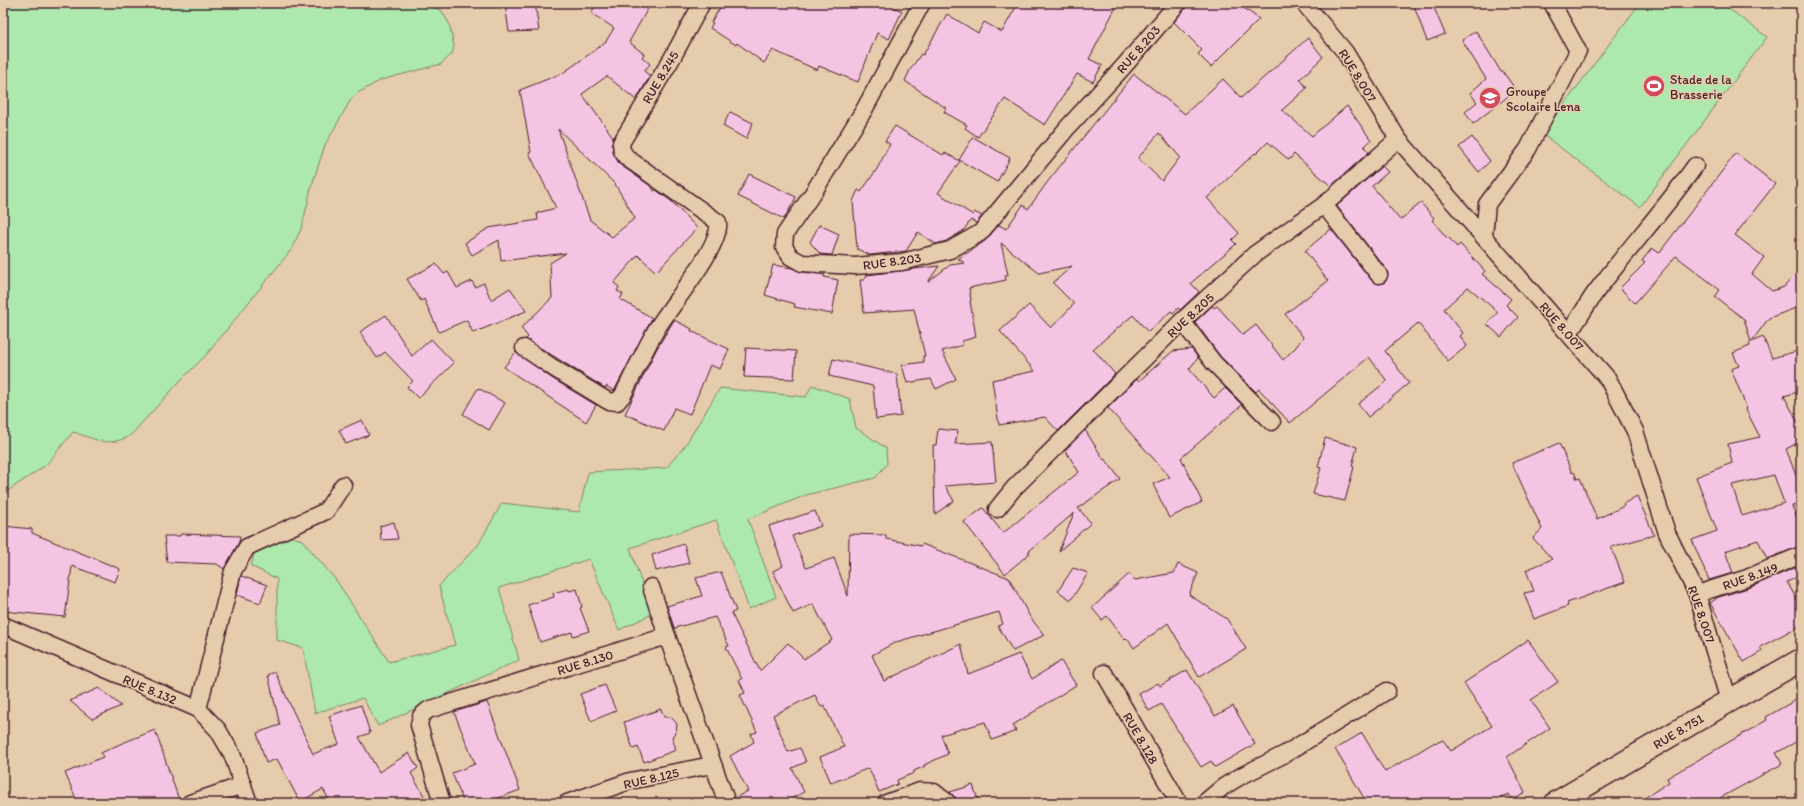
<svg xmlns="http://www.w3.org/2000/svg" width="1804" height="806" font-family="Itim,sans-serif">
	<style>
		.green { fill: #ade8ae; stroke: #7c846c }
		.building { fill: #f6c4e3; stroke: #4a1f2b; fill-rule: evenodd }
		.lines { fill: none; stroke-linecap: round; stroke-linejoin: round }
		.minor-casing { stroke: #4a1f2b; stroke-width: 19 }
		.secondary-casing { stroke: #4a1f2b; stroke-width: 25 }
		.minor { stroke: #e5ccad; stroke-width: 16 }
		.secondary { stroke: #e5ccad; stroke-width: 22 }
		.labels { text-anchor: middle; stroke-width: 3; stroke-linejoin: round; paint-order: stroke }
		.street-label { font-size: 13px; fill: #4a1f2b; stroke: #e5ccad }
		.poi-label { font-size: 13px; fill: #4a1f2b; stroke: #e5ccad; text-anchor: start }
	</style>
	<rect width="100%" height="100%" fill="#e5ccad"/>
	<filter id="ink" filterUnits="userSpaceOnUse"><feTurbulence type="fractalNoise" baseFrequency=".025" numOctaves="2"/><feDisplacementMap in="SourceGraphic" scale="8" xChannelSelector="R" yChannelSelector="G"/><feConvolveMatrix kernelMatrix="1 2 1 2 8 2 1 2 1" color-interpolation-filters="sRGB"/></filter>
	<g filter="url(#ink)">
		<g class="green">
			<path d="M 3,3 L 412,3 L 429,6 L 441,10 L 449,23 L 454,46 L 452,54 L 441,64 L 381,80 L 356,94 L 350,101 L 325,145 L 311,188 L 302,227 L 291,250 L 207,354 L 180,381 L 130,436 C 105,448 97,439 73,432 L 46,465 L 3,494 Z"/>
			<path d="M 1640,3 L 1721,3 L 1767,37 L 1640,207 L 1542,134 Z"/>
			<path d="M 812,385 L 850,399 L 856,428 L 886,448 L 887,464 L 875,478 L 806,495 L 748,519 L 776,597 L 749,609 L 716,520 L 630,548 L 652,614 L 619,630 L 589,559 L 499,588 L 519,660 L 378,726 L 363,698 L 315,713 L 303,648 L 277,640 L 277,579 L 251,566 L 256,547 L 284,534 L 302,540 L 336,580 L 389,662 L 455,645 L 439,586 L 478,545 L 502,503 L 579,512 L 588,472 L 666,468 L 684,447 L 720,388 L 806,397 Z"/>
		</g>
		<g class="building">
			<path d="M 505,3 L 535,3 L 539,31 L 509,32 Z"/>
			<path d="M 597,3 L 651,3 L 629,42 L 644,54 L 642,57 L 650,64 L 644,71 L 650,76 L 636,100 L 607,76 L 582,94 L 613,137 L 612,144 L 613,152 L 619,164 L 652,187 L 654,191 L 656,190 L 671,201 L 697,228 L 656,272 L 638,255 L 614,283 L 619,287 L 617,291 L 623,294 L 620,299 L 652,318 L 614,391 L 606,386 L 605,388 L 526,339 L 528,337 L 521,328 L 552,298 L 550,263 L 566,253 L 501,261 L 499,240 L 472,255 L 465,243 L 489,228 L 538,220 L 537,213 L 556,208 L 529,153 L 531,152 L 520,90 L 563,73 L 605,43 L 614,28 L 591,13 ZM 558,129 L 615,184 L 635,218 L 612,237 L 590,220 Z"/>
			<path d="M 723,3 L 884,3 L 902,11 L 889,39 L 877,33 L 858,82 L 819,66 L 817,70 L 773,50 L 764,63 L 737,43 L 736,45 L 710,28 L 713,23 L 711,22 Z"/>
			<path d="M 1018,3 L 1118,3 L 1089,59 L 1102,65 L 1093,82 L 1077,74 L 1045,125 L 1005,99 L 978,137 L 965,128 L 967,125 L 944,112 L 946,108 L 905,81 L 910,70 L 921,54 L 923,55 L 947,14 L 978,33 L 984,22 L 1002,32 Z"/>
			<path d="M 1187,3 L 1237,3 L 1259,19 L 1211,67 L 1198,54 L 1202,50 L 1174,22 L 1185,9 Z"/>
			<path d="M 1413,3 L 1432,3 L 1445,34 L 1427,41 Z"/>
			<path d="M 1476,31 L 1501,72 L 1503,72 L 1516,90 L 1473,124 L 1465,112 L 1477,102 L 1470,93 L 1486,79 L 1462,40 Z"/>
			<path d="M 1308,38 L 1323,57 L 1300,79 L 1307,88 L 1282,110 L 1312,136 L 1347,106 L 1371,140 L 1364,147 L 1369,152 L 1331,186 L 1294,154 L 1289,160 L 1268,142 L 1256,154 L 1255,153 L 1207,198 L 1239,233 L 1232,240 L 1236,244 L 1191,283 L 1199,292 L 1180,310 L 1178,308 L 1173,313 L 1171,311 L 1148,332 L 1133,315 L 1093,349 L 1115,374 L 1058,431 L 1045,417 L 999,425 L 992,380 L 1035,371 L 1000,331 L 1029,305 L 1051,328 L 1074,304 L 1053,283 L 1072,266 L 1039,273 L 1001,243 L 1008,275 L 1005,275 L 1006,280 L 969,288 L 971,300 L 970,301 L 976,337 L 962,341 L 963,345 L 942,351 L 956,379 L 936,389 L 931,379 L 907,383 L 902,365 L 924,362 L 923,356 L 925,356 L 914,309 L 864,313 L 860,280 L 864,280 L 867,275 L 939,266 L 928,282 L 950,265 L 965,263 L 958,259 L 985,241 L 999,225 L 1006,229 L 1023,205 L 1028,209 L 1049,180 L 1134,74 L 1185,114 L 1223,79 L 1241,98 ZM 1159,133 L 1180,157 L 1162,181 L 1138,158 Z"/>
			<path d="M 730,112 L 753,123 L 746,139 L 723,126 Z"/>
			<path d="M 895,126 L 943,155 L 945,153 L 960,161 L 938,193 L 973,215 L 974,212 L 982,216 L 976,223 L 971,220 L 963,231 L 946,241 L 936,244 L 918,232 L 906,251 L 870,255 L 857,249 L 853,201 L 858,190 L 861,192 L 877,169 L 890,144 L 885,141 Z"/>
			<path d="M 973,137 L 1010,158 L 997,182 L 959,160 Z"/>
			<path d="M 1472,137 L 1490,161 L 1479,172 L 1459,147 Z"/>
			<path d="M 1736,153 L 1775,184 L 1735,235 L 1764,257 L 1752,274 L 1772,291 L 1784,287 L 1801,268 L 1801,306 L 1769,318 L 1751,342 L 1744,319 L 1715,297 L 1720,290 L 1676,256 L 1635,303 L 1620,288 L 1645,263 L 1642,261 L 1652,248 L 1659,253 Z"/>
			<path d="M 1382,166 L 1388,172 L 1372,186 L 1400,220 L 1421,203 L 1434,218 L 1432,220 L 1446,237 L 1449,238 L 1457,247 L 1460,244 L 1485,271 L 1482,274 L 1511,299 L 1506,305 L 1518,317 L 1501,337 L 1487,324 L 1498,312 L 1468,287 L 1444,309 L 1463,333 L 1460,336 L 1467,346 L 1448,361 L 1418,323 L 1385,351 L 1409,383 L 1368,417 L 1358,404 L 1387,381 L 1369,357 L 1290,423 L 1259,389 L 1256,392 L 1220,356 L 1195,322 L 1212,306 L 1214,308 L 1217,306 L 1243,335 L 1256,325 L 1283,360 L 1296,347 L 1303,337 L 1285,314 L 1328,281 L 1305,251 L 1331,229 L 1372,281 L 1380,284 L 1385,282 L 1388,274 L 1386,269 L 1337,206 Z"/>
			<path d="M 749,174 L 796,197 L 784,219 L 738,196 Z"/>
			<path d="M 819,225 L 839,234 L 832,255 L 820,254 L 810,242 Z"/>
			<path d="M 436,264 L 444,274 L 448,272 L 457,288 L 472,281 L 475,287 L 484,283 L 491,300 L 510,288 L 526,311 L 473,333 L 467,320 L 439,332 L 424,299 L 421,301 L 407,279 Z"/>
			<path d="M 773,265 L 792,268 L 801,272 L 825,275 L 824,277 L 838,280 L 832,314 L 794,307 L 795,304 L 765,295 Z"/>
			<path d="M 386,315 L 412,356 L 431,339 L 454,363 L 418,398 L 407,387 L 413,381 L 385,352 L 377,358 L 360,332 Z"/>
			<path d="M 674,320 L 692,329 L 691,331 L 729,349 L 720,369 L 710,365 L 690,414 L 674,408 L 664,431 L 625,414 L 656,350 Z"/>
			<path d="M 1763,337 L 1772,358 L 1801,350 L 1801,391 L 1784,396 L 1801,428 L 1801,441 L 1786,449 L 1801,489 L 1801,503 L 1792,506 L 1801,528 L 1801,546 L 1767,559 L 1758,540 L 1725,551 L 1733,573 L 1709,580 L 1692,540 L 1717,531 L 1696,477 L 1732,463 L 1728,444 L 1760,437 L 1746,410 L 1747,409 L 1731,369 L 1739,366 L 1733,353 L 1750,346 L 1749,343 ZM 1774,475 L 1784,503 L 1742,516 L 1732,485 Z"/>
			<path d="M 746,348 L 796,351 L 794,379 L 744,377 Z"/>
			<path d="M 1192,349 L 1198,358 L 1189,369 L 1214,398 L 1225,388 L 1242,405 L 1181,458 L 1202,502 L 1169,518 L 1153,484 L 1170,477 L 1108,408 L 1137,379 L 1139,381 L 1173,351 Z"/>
			<path d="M 516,352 L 550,377 L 596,405 L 586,422 L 504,367 Z"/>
			<path d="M 833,359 L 897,374 L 901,416 L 876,419 L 873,386 L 829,376 Z"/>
			<path d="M 478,388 L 505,403 L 489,430 L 463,414 Z"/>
			<path d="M 362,420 L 369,435 L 346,444 L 339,430 Z"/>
			<path d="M 938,429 L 958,431 L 955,444 L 992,442 L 996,482 L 945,486 L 954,501 L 935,514 L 933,445 L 936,445 Z"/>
			<path d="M 1085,430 L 1104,460 L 1106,460 L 1120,479 L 1078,508 L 1091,523 L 1059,551 L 1074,513 L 1028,552 L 1030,553 L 1005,574 L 964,522 L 983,508 L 1003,533 L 1079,472 L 1065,450 Z"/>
			<path d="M 1325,438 L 1357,447 L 1352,466 L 1354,467 L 1345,501 L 1313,494 L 1321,468 L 1318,467 Z"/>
			<path d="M 1559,443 L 1572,473 L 1574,472 L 1577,479 L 1580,478 L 1597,519 L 1624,506 L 1623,504 L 1637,496 L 1654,535 L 1611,547 L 1625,582 L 1567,603 L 1568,606 L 1534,619 L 1524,593 L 1534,591 L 1526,570 L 1552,559 L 1533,538 L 1542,529 L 1512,463 Z"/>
			<path d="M 815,511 L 821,526 L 792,536 L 806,568 L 834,558 L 848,596 L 849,534 L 886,535 L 886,539 L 921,546 L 922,544 L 1009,578 L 1030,617 L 1044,635 L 1013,651 L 998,626 L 1003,624 L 999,612 L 896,642 L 872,655 L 884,681 L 961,644 L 968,674 L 1019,654 L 1032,679 L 1061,661 L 1076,685 L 1013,725 L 1016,731 L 992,740 L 985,722 L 941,735 L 948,754 L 924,765 L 925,766 L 914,771 L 914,773 L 897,780 L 898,784 L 879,792 L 869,768 L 831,783 L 820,757 L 844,747 L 824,705 L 821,707 L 815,695 L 773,715 L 788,752 L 800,748 L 806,762 L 792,768 L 804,792 L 783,803 L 736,803 L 735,798 L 748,791 L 730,756 L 754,742 L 751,734 L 757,732 L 740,695 L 745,693 L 739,680 L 742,679 L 726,647 L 729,646 L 715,617 L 674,628 L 667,606 L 702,596 L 696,578 L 721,572 L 736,611 L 731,613 L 760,671 L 788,643 L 804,659 L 832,640 L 813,604 L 793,613 L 773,571 L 783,566 L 769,526 Z"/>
			<path d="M 394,522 L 398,539 L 381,540 L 380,526 Z"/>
			<path d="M 3,526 L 32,529 L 32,533 L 120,569 L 115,582 L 72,566 L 65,617 L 3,611 Z"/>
			<path d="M 181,534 L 240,536 L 239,542 L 224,569 L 217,564 L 167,562 L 164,536 L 180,536 Z"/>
			<path d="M 684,544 L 689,563 L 656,571 L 652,555 Z"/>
			<path d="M 1178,564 L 1198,573 L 1189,595 L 1227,619 L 1246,649 L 1199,677 L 1168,623 L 1134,648 L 1127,638 L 1125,640 L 1107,616 L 1102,620 L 1092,608 L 1129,574 L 1135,580 L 1174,573 Z"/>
			<path d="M 1801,565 L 1801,575 L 1787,582 L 1801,607 L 1801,625 L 1760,647 L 1762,651 L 1744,662 L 1710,603 L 1716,599 L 1716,598 L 1751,587 Z"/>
			<path d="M 1073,568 L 1088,573 L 1071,600 L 1058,591 Z"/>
			<path d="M 241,576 L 267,585 L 260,603 L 237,595 Z"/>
			<path d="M 568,589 L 569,591 L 577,589 L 582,607 L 580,608 L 589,631 L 573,636 L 572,632 L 540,642 L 528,605 L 554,597 L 553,593 Z"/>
			<path d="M 1528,640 L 1558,682 L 1531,700 L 1550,728 L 1507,757 L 1525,792 L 1512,800 L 1509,794 L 1493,803 L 1367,803 L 1335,749 L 1362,733 L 1385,772 L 1435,742 L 1436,743 L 1443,740 L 1451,751 L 1492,726 L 1464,683 Z"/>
			<path d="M 1187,670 L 1215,716 L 1233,706 L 1255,744 L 1215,767 L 1211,761 L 1201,767 L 1161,704 L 1149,711 L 1139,694 L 1158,683 L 1160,686 Z"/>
			<path d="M 275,672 L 313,754 L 339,744 L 329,716 L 361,705 L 370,733 L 359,737 L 379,772 L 409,753 L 418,768 L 411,773 L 428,803 L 331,803 L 323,789 L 300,802 L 277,759 L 266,763 L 257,733 L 280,725 L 268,675 Z"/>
			<path d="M 605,685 L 616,711 L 591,721 L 580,694 Z"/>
			<path d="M 99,688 L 121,706 L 92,719 L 70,701 Z"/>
			<path d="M 1801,697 L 1801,739 L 1776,753 L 1782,764 L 1711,803 L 1637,803 L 1669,782 L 1667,778 L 1767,720 L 1766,717 Z"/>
			<path d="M 487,702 L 520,790 L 485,803 L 464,803 L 452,773 L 475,764 L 454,712 Z"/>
			<path d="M 661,709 L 664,717 L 671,717 L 677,724 L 676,731 L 672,737 L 676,750 L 644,762 L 638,747 L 633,749 L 624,722 Z"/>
			<path d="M 155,730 L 180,803 L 78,803 L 65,773 L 103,757 L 101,753 L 120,744 Z"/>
			<path d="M 973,785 L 979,803 L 957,803 L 957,799 L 950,792 Z"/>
		</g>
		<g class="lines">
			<g class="minor-casing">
				<g id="minor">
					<path d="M 922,3 L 864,110 L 813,193 L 785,234 L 784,247 L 791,257 L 802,263 L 855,266 L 902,262 L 950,250 L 980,233 L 1068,127 L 1124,66 L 1178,3"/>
					<path d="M 1304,3 L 1345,52 L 1398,139 L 1608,379 L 1635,431 L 1667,533 L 1697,594 L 1729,701"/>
					<path d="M 1324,205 L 1379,275"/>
					<path d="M 1484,236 L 1487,204 L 1528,149 L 1578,51 L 1552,3"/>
					<path d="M 1182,321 L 1213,362 L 1272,422"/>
					<path d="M 1569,333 C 1578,320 1586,306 1595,293 C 1628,249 1664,210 1695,166"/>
					<path d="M 524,348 L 555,369 L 608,401 L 617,402 L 623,395 C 634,373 644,351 656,330 C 670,306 722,246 718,222 L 627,158 L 622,151 L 621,143 L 671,60 L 702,3"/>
					<path d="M 997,509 L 1014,488 L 1182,321 L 1255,254 L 1324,205 L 1398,139"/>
					<path d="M 651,587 L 667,636"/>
					<path d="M 1697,594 L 1747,578 L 1801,555"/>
					<path d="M 3,625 L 198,709 L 218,730 L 232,754 L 249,803"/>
					<path d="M 1104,673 L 1179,803"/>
					<path d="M 198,709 L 233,571 L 247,547 L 326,511 L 343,485"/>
					<path d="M 190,803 L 243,785"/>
					<path d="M 442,803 L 419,725 L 421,716 L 428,710 L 667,636 L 727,803"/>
					<path d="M 567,803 L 630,781 L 712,765"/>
					<path d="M 886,803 L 920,791 L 934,792 L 948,803"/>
					<path d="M 1204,803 L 1223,787 L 1241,776 L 1285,754 L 1387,691"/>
				</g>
			</g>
			<g class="secondary-casing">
				<path id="secondary" d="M 1556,803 L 1729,701 L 1801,660"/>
			</g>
			<use href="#minor" class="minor"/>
			<use href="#secondary" class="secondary"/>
		</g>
	</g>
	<defs>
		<g id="stadium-disc" transform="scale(1.15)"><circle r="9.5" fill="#d1495b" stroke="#e5ccad"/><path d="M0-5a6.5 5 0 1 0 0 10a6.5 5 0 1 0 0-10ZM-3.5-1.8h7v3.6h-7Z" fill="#fff"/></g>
		<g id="school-disc" transform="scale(1.15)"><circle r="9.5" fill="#d1495b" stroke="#e5ccad"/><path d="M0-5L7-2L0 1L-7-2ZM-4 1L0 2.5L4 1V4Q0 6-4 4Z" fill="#fff"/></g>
	</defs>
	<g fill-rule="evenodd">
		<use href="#stadium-disc" x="1654" y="86"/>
		<use href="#school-disc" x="1490" y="98"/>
	</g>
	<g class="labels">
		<g class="street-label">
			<text transform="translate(1138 49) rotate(-49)" y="5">RUE 8.203</text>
			<text transform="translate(1358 75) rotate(58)" y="5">RUE 8.007</text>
			<text transform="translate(660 77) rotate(-59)" y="5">RUE 8.245</text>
			<text transform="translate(892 261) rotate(-8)" y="5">RUE 8.203</text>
			<text transform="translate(1190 315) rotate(-43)" y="5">RUE 8.205</text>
			<text transform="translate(1562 326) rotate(49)" y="5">RUE 8.007</text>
			<text transform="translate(1750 576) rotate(-20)" y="5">RUE 8.149</text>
			<text transform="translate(1702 614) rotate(71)" y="5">RUE 8.007</text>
			<text transform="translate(585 662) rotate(-17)" y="5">RUE 8.130</text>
			<text transform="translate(150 689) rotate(23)" y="5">RUE 8.132</text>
			<text transform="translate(1678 731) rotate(-31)" y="5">RUE 8.751</text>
			<text transform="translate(1141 738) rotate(60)" y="5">RUE 8.128</text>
			<text transform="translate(651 778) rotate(-13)" y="5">RUE 8.125</text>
		</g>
		<g class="poi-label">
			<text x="1670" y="84">Stade de la<tspan x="1670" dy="15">Brasserie</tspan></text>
			<text x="1506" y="96">Groupe<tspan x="1506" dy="15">Scolaire Lena</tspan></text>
		</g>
	</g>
	<rect width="1804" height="806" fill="none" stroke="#e5ccad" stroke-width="16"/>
	<rect x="8" y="8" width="1788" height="790" fill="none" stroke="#4a1f2b" stroke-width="1.5" filter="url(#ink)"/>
</svg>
